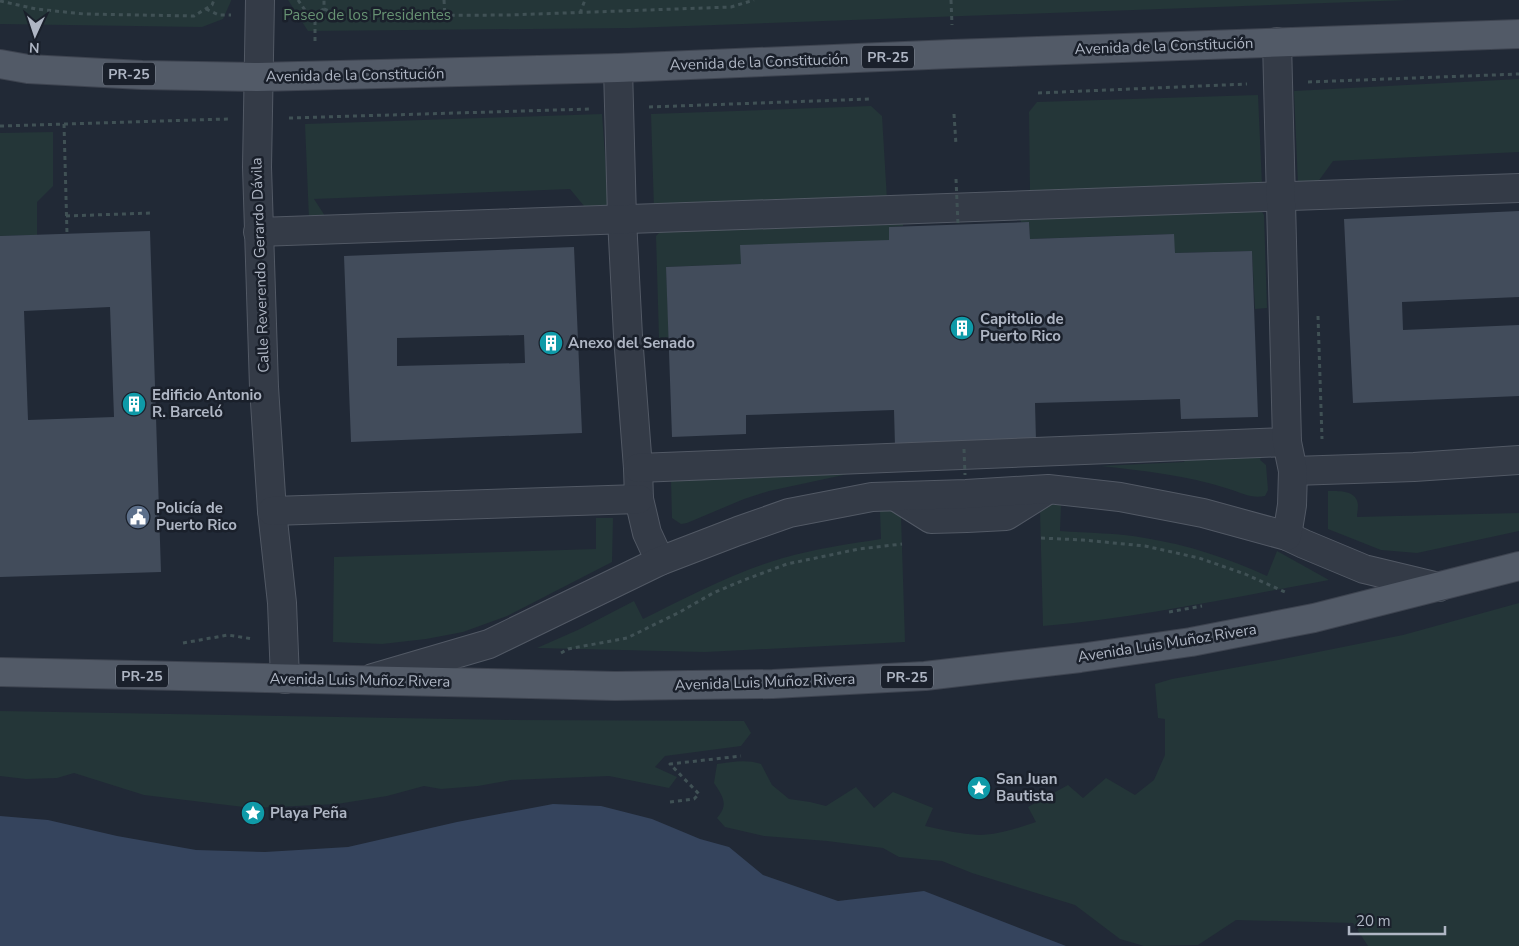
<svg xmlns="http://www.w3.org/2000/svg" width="1519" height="946" font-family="'Nunito Sans',sans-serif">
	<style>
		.green { fill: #243638 }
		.water { fill: #35445d }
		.building { fill: #424c5b; fill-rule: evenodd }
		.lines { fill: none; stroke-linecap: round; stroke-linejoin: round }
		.minor-casing { stroke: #525965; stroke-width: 30 }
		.major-casing { stroke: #3e4450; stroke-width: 30 }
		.path { stroke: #405155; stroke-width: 3; stroke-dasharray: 4 4; stroke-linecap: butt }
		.minor { stroke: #343b47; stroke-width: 28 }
		.major { stroke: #525a67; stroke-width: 28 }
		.path-bridge { stroke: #405155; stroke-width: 3; stroke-dasharray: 4 4; stroke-linecap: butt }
		.labels { text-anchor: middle; stroke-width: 5; stroke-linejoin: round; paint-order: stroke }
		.shield { fill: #1a202b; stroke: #828996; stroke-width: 1 }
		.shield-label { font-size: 14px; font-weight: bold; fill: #afb6c4 }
		.park-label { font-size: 15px; fill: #679373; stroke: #1a202b }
		.street-label { font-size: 15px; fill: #afb6c4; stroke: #1a202b }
		.poi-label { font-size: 15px; font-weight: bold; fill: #afb6c4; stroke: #1a202b; text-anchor: start }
	</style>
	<rect width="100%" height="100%" fill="#212936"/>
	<g class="green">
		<path d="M 0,0 L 231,0 L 231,1 L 223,19 L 202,27 L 0,24 Z"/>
		<path d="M 288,0 L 1409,0 L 630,28 L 308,31 Z"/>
		<path d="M 1519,79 L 1519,152 L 1333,161 L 1317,183 L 1298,184 L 1294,91 Z"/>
		<path d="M 1258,95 L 1262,186 L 1030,194 L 1029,112 L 1037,102 Z"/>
		<path d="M 871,106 L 882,116 L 887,200 L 654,209 L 651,114 Z"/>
		<path d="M 602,114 L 609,211 L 589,212 L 570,189 L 314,199 L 327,219 L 309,219 L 305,124 Z"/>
		<path d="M 53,132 L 53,186 L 37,202 L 37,235 L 0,236 L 0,133 Z"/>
		<path d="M 1261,210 L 1264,215 L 1267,308 L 1255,309 L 1252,251 L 1175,253 L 1173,234 L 1030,239 L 1029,223 L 1021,222 L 1020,215 Z"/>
		<path d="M 903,220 L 903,226 L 889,227 L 889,240 L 741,264 L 666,267 L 669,337 L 659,338 L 656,236 L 663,229 Z"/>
		<path d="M 1262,454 L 1260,460 L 1266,465 L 1268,490 L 1265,496 C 1252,499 1242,493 1229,489 C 1187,475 1144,471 1101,466 L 1184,462 L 1185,456 Z"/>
		<path d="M 848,474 L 769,491 L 744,499 L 687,523 L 681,524 L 672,518 L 671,481 L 678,475 L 750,477 Z"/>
		<path d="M 1328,491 C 1339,491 1357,490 1358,505 C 1358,509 1357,514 1357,517 L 1519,513 L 1519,531 L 1417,553 L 1381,550 L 1328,529 Z"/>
		<path d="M 1050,505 L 1061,505 L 1060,531 C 1088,533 1118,533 1145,538 C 1188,545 1228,558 1267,576 L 1277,551 L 1329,580 C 1234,597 1139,618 1043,626 L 1040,511 Z"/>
		<path d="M 880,511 L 891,511 L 901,516 L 905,642 L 705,652 L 537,648 L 580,629 L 634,601 L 643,619 C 688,597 734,572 783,558 C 815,549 848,544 881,539 Z"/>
		<path d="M 596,518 L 613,518 L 612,562 L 507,616 L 463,632 L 426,639 L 382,644 L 333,642 L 334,557 L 596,549 Z"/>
		<path d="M 1519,603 L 1519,946 L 1368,946 L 1353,923 L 1236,920 L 1198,945 L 1144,946 L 1120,939 L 1075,905 L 972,873 L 942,861 L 899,857 L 883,848 L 827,841 L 764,836 L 725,827 L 717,818 C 729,804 723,797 714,783 L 717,764 C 732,762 746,759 761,764 L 772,785 L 789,799 L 810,802 L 826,806 L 856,787 L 874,808 L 893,792 L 933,808 L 925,826 C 943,830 961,834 979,835 C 998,835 1018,828 1036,822 L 1028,807 L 1068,785 L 1083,798 L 1106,778 L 1135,795 L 1154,780 L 1165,755 L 1165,719 L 1158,718 L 1155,684 L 1172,679 L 1278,660 L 1403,635 Z"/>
		<path d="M 0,711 L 517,720 L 744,721 L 751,733 L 741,746 L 665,756 L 655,767 L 677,777 L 669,788 L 609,776 L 511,780 L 478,786 L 441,789 L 424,786 L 387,796 L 337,804 L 252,808 L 144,795 L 74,773 L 57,778 L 26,779 L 0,776 Z"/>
	</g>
	<path class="water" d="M 553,804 L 601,806 L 652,819 L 700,839 L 729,847 L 763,875 L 838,901 L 924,891 L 1066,946 L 0,946 L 0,816 L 48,820 L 117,836 L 196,850 L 265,852 L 348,847 L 457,822 Z"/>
	<g class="building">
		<path d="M 1519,211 L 1519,297 L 1402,302 L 1403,330 L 1519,325 L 1519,396 L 1353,403 L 1344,219 Z"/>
		<path d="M 1029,222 L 1030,239 L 1174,234 L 1175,253 L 1252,251 L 1258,417 L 1181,419 L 1180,399 L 1035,403 L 1036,441 L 895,446 L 894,410 L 746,415 L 746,434 L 672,437 L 666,267 L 741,264 L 740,245 L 889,240 L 889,227 Z"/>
		<path d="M 150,231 L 161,572 L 0,577 L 0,236 ZM 110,307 L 114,417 L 28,420 L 24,311 Z"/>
		<path d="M 574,247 L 582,433 L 351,442 L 344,256 ZM 524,335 L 525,363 L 397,366 L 397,338 Z"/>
	</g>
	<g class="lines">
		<g class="minor-casing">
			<g id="minor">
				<path d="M 260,0 L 257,167 L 264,387 L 272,511 L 282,603 L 285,679"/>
				<path d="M 618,68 L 622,219 L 628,336 L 638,468 L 639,499 L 647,533 L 660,561"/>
				<path d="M 258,232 L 1519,188"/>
				<path d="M 638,468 L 1287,442"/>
				<path d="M 1293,471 L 1414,467 L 1519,460"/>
				<path d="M 896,497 L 931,519 L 967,518 L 1006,516 L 1046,491"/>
				<path d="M 272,511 L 639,499"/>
				<path d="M 1287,536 L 1304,544 L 1364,569 L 1439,587"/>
				<path d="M 373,678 L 489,644 L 660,561 L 738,531 L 789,513 L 872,497 L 966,494 L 1048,489 L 1120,497 L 1203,513 L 1287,536 L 1292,505 L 1293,471 L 1287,442 L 1277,42"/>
			</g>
		</g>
		<g class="major-casing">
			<g id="major">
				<path d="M 0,64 L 28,69 L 142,75 L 258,77 L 618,68 L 952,54 L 1519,34"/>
				<path d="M 0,672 L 615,686 L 773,684 L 925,676 L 1080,658 L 1191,642 L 1314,618 L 1519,566"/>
			</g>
		</g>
		<g class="path">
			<path d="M 298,0 L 307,13"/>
			<path d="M 444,0 L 445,16"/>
			<path d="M 951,0 L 952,25"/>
			<path d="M 0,1 L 36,9 L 84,14 L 194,16 L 212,5 L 214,0"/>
			<path d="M 206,9 L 219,15 L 231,15"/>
			<path d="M 324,9 L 342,16 L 509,15 L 731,7 L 754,0"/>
			<path d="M 289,13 L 315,13 L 324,9 L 324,0"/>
			<path d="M 315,13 L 315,45"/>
			<path d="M 580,13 L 585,0"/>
			<path d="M 1308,82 L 1519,74"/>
			<path d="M 1038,93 L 1247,84"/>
			<path d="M 649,107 L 870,99"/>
			<path d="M 954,114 L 956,145"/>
			<path d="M 289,118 L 590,109"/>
			<path d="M 64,124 L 67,234"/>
			<path d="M 0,126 L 228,119"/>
			<path d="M 66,216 L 151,213"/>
			<path d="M 1318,316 L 1322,439"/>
			<path d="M 1041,538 L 1083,540 L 1145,546 L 1199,558 L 1245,574 L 1285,592"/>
			<path d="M 1169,612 L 1202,606"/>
			<path d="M 183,643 L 228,635 L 253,639"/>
			<path d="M 561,653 L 568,649 L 627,638 L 680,612 L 713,593 L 744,580 L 787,564 L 859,549 L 902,544"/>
			<path d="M 670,802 L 694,799 L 699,794 L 670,764 L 741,756"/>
		</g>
		<use href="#minor" class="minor"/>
		<use href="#major" class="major"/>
		<g class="path-bridge">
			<path d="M 956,179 L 958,225"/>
			<path d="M 964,449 L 965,475"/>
		</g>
	</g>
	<defs>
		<g id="building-disc" transform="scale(1.25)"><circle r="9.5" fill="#0f9aa8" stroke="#1a202b"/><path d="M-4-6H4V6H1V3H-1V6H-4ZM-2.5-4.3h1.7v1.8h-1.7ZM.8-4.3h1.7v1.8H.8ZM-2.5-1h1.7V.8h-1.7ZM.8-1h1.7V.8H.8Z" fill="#fff"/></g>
		<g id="civic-disc" transform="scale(1.25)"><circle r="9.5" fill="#5c6f8a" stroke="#1a202b"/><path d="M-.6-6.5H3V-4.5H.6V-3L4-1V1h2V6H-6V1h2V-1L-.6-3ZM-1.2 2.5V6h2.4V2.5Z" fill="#fff"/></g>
		<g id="sight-disc" transform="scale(1.25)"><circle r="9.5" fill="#0f9aa8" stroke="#1a202b"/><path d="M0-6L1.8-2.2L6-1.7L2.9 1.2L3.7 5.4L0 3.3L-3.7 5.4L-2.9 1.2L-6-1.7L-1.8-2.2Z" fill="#fff"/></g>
	</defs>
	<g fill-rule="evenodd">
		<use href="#building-disc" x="962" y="328"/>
		<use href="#building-disc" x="551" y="343"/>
		<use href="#building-disc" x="134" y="404"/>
		<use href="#civic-disc" x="138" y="517"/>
		<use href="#sight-disc" x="979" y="788"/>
		<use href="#sight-disc" x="253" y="813"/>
	</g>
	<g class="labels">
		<g class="shield">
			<rect x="862" y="45.5" width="52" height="23" rx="4"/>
			<rect x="103" y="62.5" width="52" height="23" rx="4"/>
			<rect x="116" y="664.5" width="52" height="23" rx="4"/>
			<rect x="881" y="665.5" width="52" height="23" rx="4"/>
		</g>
		<g class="shield-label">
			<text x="888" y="62">PR-25</text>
			<text x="129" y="79">PR-25</text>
			<text x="142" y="681">PR-25</text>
			<text x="907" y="682">PR-25</text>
		</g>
		<g class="park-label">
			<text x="367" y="20">Paseo de los Presidentes</text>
		</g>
		<g class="street-label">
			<text transform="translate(1164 46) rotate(-2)" y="5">Avenida de la Constitución</text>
			<text transform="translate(759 62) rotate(-2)" y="5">Avenida de la Constitución</text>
			<text transform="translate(355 75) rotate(-1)" y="5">Avenida de la Constitución</text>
			<text transform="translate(260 265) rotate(-92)" y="5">Calle Reverendo Gerardo Dávila</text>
			<text transform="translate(1167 643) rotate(-9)" y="5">Avenida Luis Muñoz Rivera</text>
			<text transform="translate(360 680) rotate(1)" y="5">Avenida Luis Muñoz Rivera</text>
			<text transform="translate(765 682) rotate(-2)" y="5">Avenida Luis Muñoz Rivera</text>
		</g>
		<g class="poi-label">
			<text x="980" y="324">Capitolio de<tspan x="980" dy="17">Puerto Rico</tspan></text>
			<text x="568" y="348">Anexo del Senado</text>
			<text x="152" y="400">Edificio Antonio<tspan x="152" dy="17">R. Barceló</tspan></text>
			<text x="156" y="513">Policía de<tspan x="156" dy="17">Puerto Rico</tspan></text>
			<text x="996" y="784">San Juan<tspan x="996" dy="17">Bautista</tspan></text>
			<text x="270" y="818">Playa Peña</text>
		</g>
	</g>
	<g transform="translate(35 35) rotate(183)" stroke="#1a202b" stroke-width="4" paint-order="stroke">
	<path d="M0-4L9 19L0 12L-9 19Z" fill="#afb6c4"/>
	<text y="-8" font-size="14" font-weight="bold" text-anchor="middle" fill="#afb6c4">N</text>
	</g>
	<path d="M1349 926v8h96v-8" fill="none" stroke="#afb6c4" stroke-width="2.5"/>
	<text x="1356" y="926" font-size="15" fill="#afb6c4" stroke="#1a202b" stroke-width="4" paint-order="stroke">20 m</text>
</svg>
